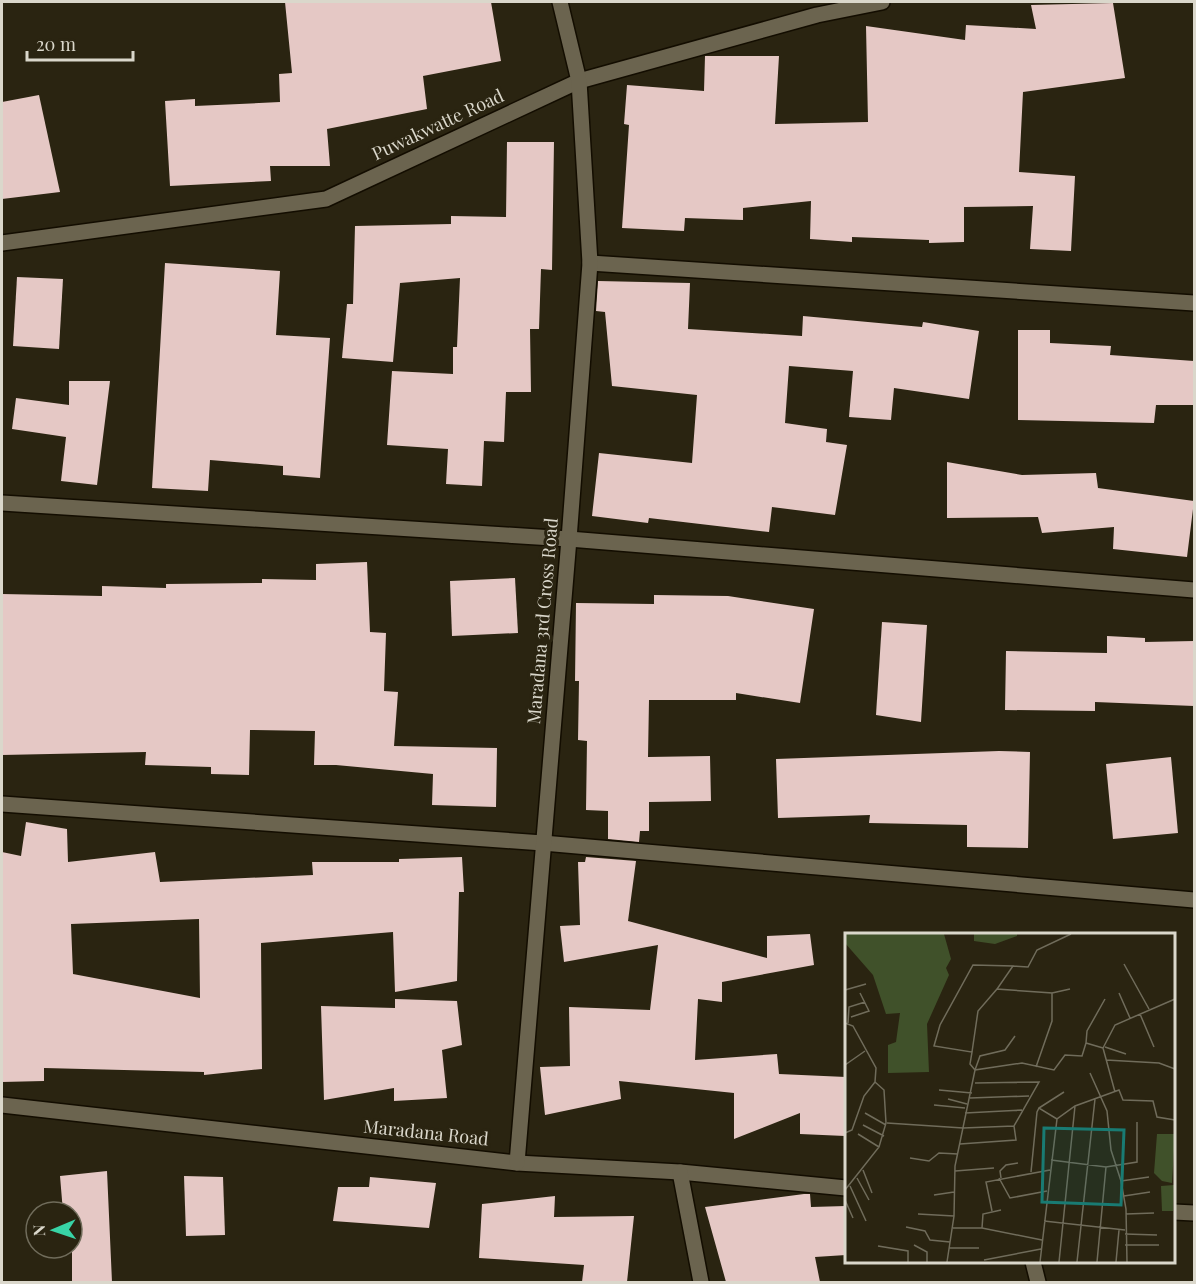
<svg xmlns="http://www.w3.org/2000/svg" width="1196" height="1284" font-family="'Playfair Display',serif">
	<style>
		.building { fill: #e5c8c5; fill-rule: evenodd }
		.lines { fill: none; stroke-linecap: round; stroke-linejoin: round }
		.minor-casing { stroke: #130d00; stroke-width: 18 }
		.minor { stroke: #6b644f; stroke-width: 15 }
		.labels { text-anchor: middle; stroke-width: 6; stroke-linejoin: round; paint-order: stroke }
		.street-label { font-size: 18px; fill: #dad7cb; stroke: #2a2411 }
		.inset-road { fill: none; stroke: #706c5b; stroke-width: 1.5 }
		.view { fill: #197b73; fill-opacity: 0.15; stroke: #197b73; stroke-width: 3 }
		.inset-edge { fill: none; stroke: #dad7cb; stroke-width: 3 }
	</style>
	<rect width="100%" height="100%" fill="#2a2411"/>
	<g class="building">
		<path d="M 285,2 L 491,2 L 501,61 L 423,76 L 427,109 L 327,129 L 330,166 L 270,166 L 271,181 L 170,186 L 165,101 L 195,99 L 195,106 L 280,102 L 279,74 L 292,73 Z"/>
		<path d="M 1113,3 L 1125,78 L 1023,92 L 1019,172 L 1075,176 L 1071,251 L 1030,249 L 1033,206 L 964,207 L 964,242 L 929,243 L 929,240 L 852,237 L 852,242 L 810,239 L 811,201 L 743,208 L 743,220 L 685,218 L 684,231 L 622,228 L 629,125 L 624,124 L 627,85 L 704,91 L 705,56 L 779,56 L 775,124 L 868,122 L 866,26 L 965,40 L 966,25 L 1036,29 L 1031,5 Z"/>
		<path d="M 39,95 L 60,192 L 2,199 L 2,102 Z"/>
		<path d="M 507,142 L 554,142 L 552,270 L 541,269 L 539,329 L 530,329 L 531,392 L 506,392 L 504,442 L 484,441 L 482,486 L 446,484 L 448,449 L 387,445 L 392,371 L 453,374 L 453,347 L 457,347 L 460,278 L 400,283 L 393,362 L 342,358 L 347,304 L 353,304 L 355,226 L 451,224 L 451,216 L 506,217 Z"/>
		<path d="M 165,263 L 280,271 L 276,335 L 330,338 L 320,478 L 283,475 L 283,466 L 210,460 L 208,491 L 152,488 Z"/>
		<path d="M 17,277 L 63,279 L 59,349 L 13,346 Z"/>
		<path d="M 598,281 L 690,283 L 688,329 L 802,336 L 803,316 L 922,327 L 923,322 L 979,331 L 969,399 L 894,388 L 891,420 L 849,417 L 853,371 L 789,366 L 785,423 L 827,429 L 826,442 L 847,445 L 835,515 L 772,507 L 769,532 L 649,518 L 648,523 L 592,516 L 599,453 L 692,463 L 697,395 L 612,386 L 605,312 L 596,311 Z"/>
		<path d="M 1018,330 L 1050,330 L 1050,343 L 1111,346 L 1110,355 L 1194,361 L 1194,405 L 1156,405 L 1154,423 L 1018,420 Z"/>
		<path d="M 69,381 L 110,381 L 97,485 L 61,481 L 66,437 L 12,429 L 16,398 L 69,405 Z"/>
		<path d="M 947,462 L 1022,475 L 1096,473 L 1098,488 L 1194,501 L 1187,557 L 1113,549 L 1114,527 L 1042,533 L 1038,517 L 947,518 Z"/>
		<path d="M 367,562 L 370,632 L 386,633 L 384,691 L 398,692 L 394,746 L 497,748 L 496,807 L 432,805 L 433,774 L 336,765 L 314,765 L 315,731 L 250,730 L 249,775 L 211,774 L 211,767 L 145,765 L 146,752 L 2,755 L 2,594 L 102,596 L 102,586 L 166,588 L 166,584 L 262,583 L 262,579 L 316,580 L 316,564 Z"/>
		<path d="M 515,578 L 518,633 L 452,636 L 450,581 Z"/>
		<path d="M 654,595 L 728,596 L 814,609 L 800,703 L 736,693 L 736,700 L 649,700 L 648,757 L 710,756 L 711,801 L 649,802 L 649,831 L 640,831 L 639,842 L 608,839 L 608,811 L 586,810 L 587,741 L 578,740 L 579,681 L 575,681 L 576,603 L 654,604 Z"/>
		<path d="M 882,622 L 927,625 L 921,722 L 876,715 Z"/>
		<path d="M 1107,636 L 1145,638 L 1145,642 L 1194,641 L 1194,706 L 1095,702 L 1095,711 L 1005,710 L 1006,651 L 1107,653 Z"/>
		<path d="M 999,751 L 1030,752 L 1028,848 L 967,847 L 967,825 L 869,823 L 870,815 L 778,818 L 776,759 Z"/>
		<path d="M 1171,757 L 1178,833 L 1113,839 L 1106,764 Z"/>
		<path d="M 26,822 L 67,829 L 68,862 L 155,852 L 160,882 L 313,875 L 312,862 L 399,862 L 399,859 L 462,857 L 464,892 L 459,892 L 457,981 L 395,992 L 393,932 L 261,943 L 262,1069 L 204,1075 L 204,1072 L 44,1068 L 44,1081 L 2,1082 L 2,852 L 21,856 ZM 199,919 L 200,998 L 73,974 L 71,924 Z"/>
		<path d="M 586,857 L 636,861 L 628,921 L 767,958 L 767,936 L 810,934 L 814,965 L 722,982 L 722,1002 L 698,999 L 695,1060 L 777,1054 L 779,1074 L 846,1077 L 845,1136 L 800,1134 L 800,1113 L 734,1139 L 734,1093 L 619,1081 L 621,1099 L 545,1115 L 540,1067 L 570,1066 L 569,1007 L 650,1010 L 658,945 L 564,962 L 560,926 L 580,925 L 578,862 L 585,862 Z"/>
		<path d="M 395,999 L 457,1001 L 462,1045 L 442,1050 L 447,1098 L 394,1101 L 394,1088 L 324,1100 L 321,1006 L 395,1008 Z"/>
		<path d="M 107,1171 L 112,1282 L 72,1282 L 72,1212 L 63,1212 L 60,1176 Z"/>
		<path d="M 184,1176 L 223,1177 L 225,1235 L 186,1236 Z"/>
		<path d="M 370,1177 L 436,1183 L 429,1228 L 333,1221 L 338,1187 L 369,1187 Z"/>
		<path d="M 804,1194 L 810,1194 L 811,1207 L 846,1206 L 846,1255 L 815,1257 L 820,1282 L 726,1282 L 705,1207 Z"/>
		<path d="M 555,1196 L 554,1217 L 634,1216 L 627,1282 L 582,1282 L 584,1265 L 479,1258 L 482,1204 Z"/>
	</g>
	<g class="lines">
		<g class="minor-casing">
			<g id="minor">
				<path d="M 2,243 L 326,199 L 579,81 L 817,15 L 882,2"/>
				<path d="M 590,263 L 1194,303"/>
				<path d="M 2,503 L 569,539 L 1194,590"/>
				<path d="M 2,804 L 543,843 L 1194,900"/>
				<path d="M 2,1105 L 517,1163 L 680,1172 L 846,1188"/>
				<path d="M 517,1163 L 569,539 L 590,263 L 579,81 L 560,2"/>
				<path d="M 680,1172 L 701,1282"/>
				<path d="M 1174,1212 L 1194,1213"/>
				<path d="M 1033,1262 L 1038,1282"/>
			</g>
		</g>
		<use href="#minor" class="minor"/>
	</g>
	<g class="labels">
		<g class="street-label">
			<text transform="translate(438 125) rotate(-25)" y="6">Puwakwatte Road</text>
			<text transform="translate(543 621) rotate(-85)" y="6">Maradana 3rd Cross Road</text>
			<text transform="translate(426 1133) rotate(6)" y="6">Maradana Road</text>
		</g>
	</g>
	<g transform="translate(845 933)">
		<rect width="330" height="330" fill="#2a2411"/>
		<path d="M 0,1 L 99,1 L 106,26 L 101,35 L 104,42 L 82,91 L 84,139 L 43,140 L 43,112 L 51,109 L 55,80 L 41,81 L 28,42 L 0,10 ZM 129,1 L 172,1 L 172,3 L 150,11 L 129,8 ZM 312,201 L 330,201 L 327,250 L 317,248 L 309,240 ZM 329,252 L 328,278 L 317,278 L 316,253 Z" fill="#40512a"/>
		<path class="inset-road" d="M 279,31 L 304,76M 168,33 L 183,34 L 192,17 L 226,1M 0,57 L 21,51M 207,60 L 225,56M 274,60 L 285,85M 295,81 L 309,114M 6,84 L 24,78 L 15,60M 0,90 L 8,93 L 31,135 L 30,149 L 39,157 L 41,190 L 34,214 L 0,257M 3,90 L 4,74 L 20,69M 241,110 L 242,98 L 260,66M 260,114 L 281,121M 258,115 L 270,92 L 330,66M 258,115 L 270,159M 127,119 L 133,78 L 152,56M 261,127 L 314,130 L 330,136M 0,132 L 20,118M 130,137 L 125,131 L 127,119 L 89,113 L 95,92 L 128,32 L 168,33 L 152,56 L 207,60 L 207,88 L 191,134M 130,137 L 135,123 L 160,117 L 170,103M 245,140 L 262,178 L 266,217 L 276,248 L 281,276 L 282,329M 94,157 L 127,160M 125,165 L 184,163M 103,166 L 122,171M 89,172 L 120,175M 194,175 L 219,159M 20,180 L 41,192M 120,180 L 177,177M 42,190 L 118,195 L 169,193M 18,192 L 39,203M 0,200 L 7,197 L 19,163 L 30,149M 13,201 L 34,214M 115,211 L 171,207 L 169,193 L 194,149 L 130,150M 65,225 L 84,228 L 94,220 L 113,221M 206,227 L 261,234 L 292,229 L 292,189M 18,237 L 27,260M 110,238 L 149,235M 186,239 L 192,179 L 194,175 L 212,186M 12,245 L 24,267M 154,245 L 165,265 L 202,258M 156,245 L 155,238 L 161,232 L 173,230M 276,248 L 304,244M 5,253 L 21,288M 89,262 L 109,259M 279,263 L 305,259M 0,267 L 8,285M 147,278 L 141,249 L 205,237M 73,281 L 109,283M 281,281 L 309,280M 199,288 L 280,297M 61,294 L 80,298 L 85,307 L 105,309M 108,295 L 137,295 L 197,307M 137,295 L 138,281 L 156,277M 280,301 L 312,302M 69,312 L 82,319 L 82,329M 280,312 L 314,312M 33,313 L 63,318 L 63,329M 104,315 L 134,315M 139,327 L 196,316M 102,329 L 109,283 L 110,233 L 130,137 L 177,130 L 209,137 L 220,122 L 237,123 L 241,110 L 258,115M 195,329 L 212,186 L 230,173 L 274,157 L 278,167 L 308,168 L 312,184 L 330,187M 214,329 L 230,173M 232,329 L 250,166M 252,329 L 261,234M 271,329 L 274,297"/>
		<path class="view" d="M 199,195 L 279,197 L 276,272 L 197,269 Z"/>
		<rect width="330" height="330" class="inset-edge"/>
	</g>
	<rect width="1196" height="1284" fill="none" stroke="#dad7cb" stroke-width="6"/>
	<g transform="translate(54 1230) rotate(268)"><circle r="28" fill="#2a2411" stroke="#706c5b" stroke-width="1.5"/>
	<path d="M0-4.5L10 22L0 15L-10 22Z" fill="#38d4a6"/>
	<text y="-9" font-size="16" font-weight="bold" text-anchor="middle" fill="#dad7cb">N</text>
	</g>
	<path d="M27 51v9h106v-9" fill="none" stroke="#dad7cb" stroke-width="3"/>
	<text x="36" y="51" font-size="18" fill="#dad7cb" stroke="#2a2411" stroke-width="4.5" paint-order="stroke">20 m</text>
</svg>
